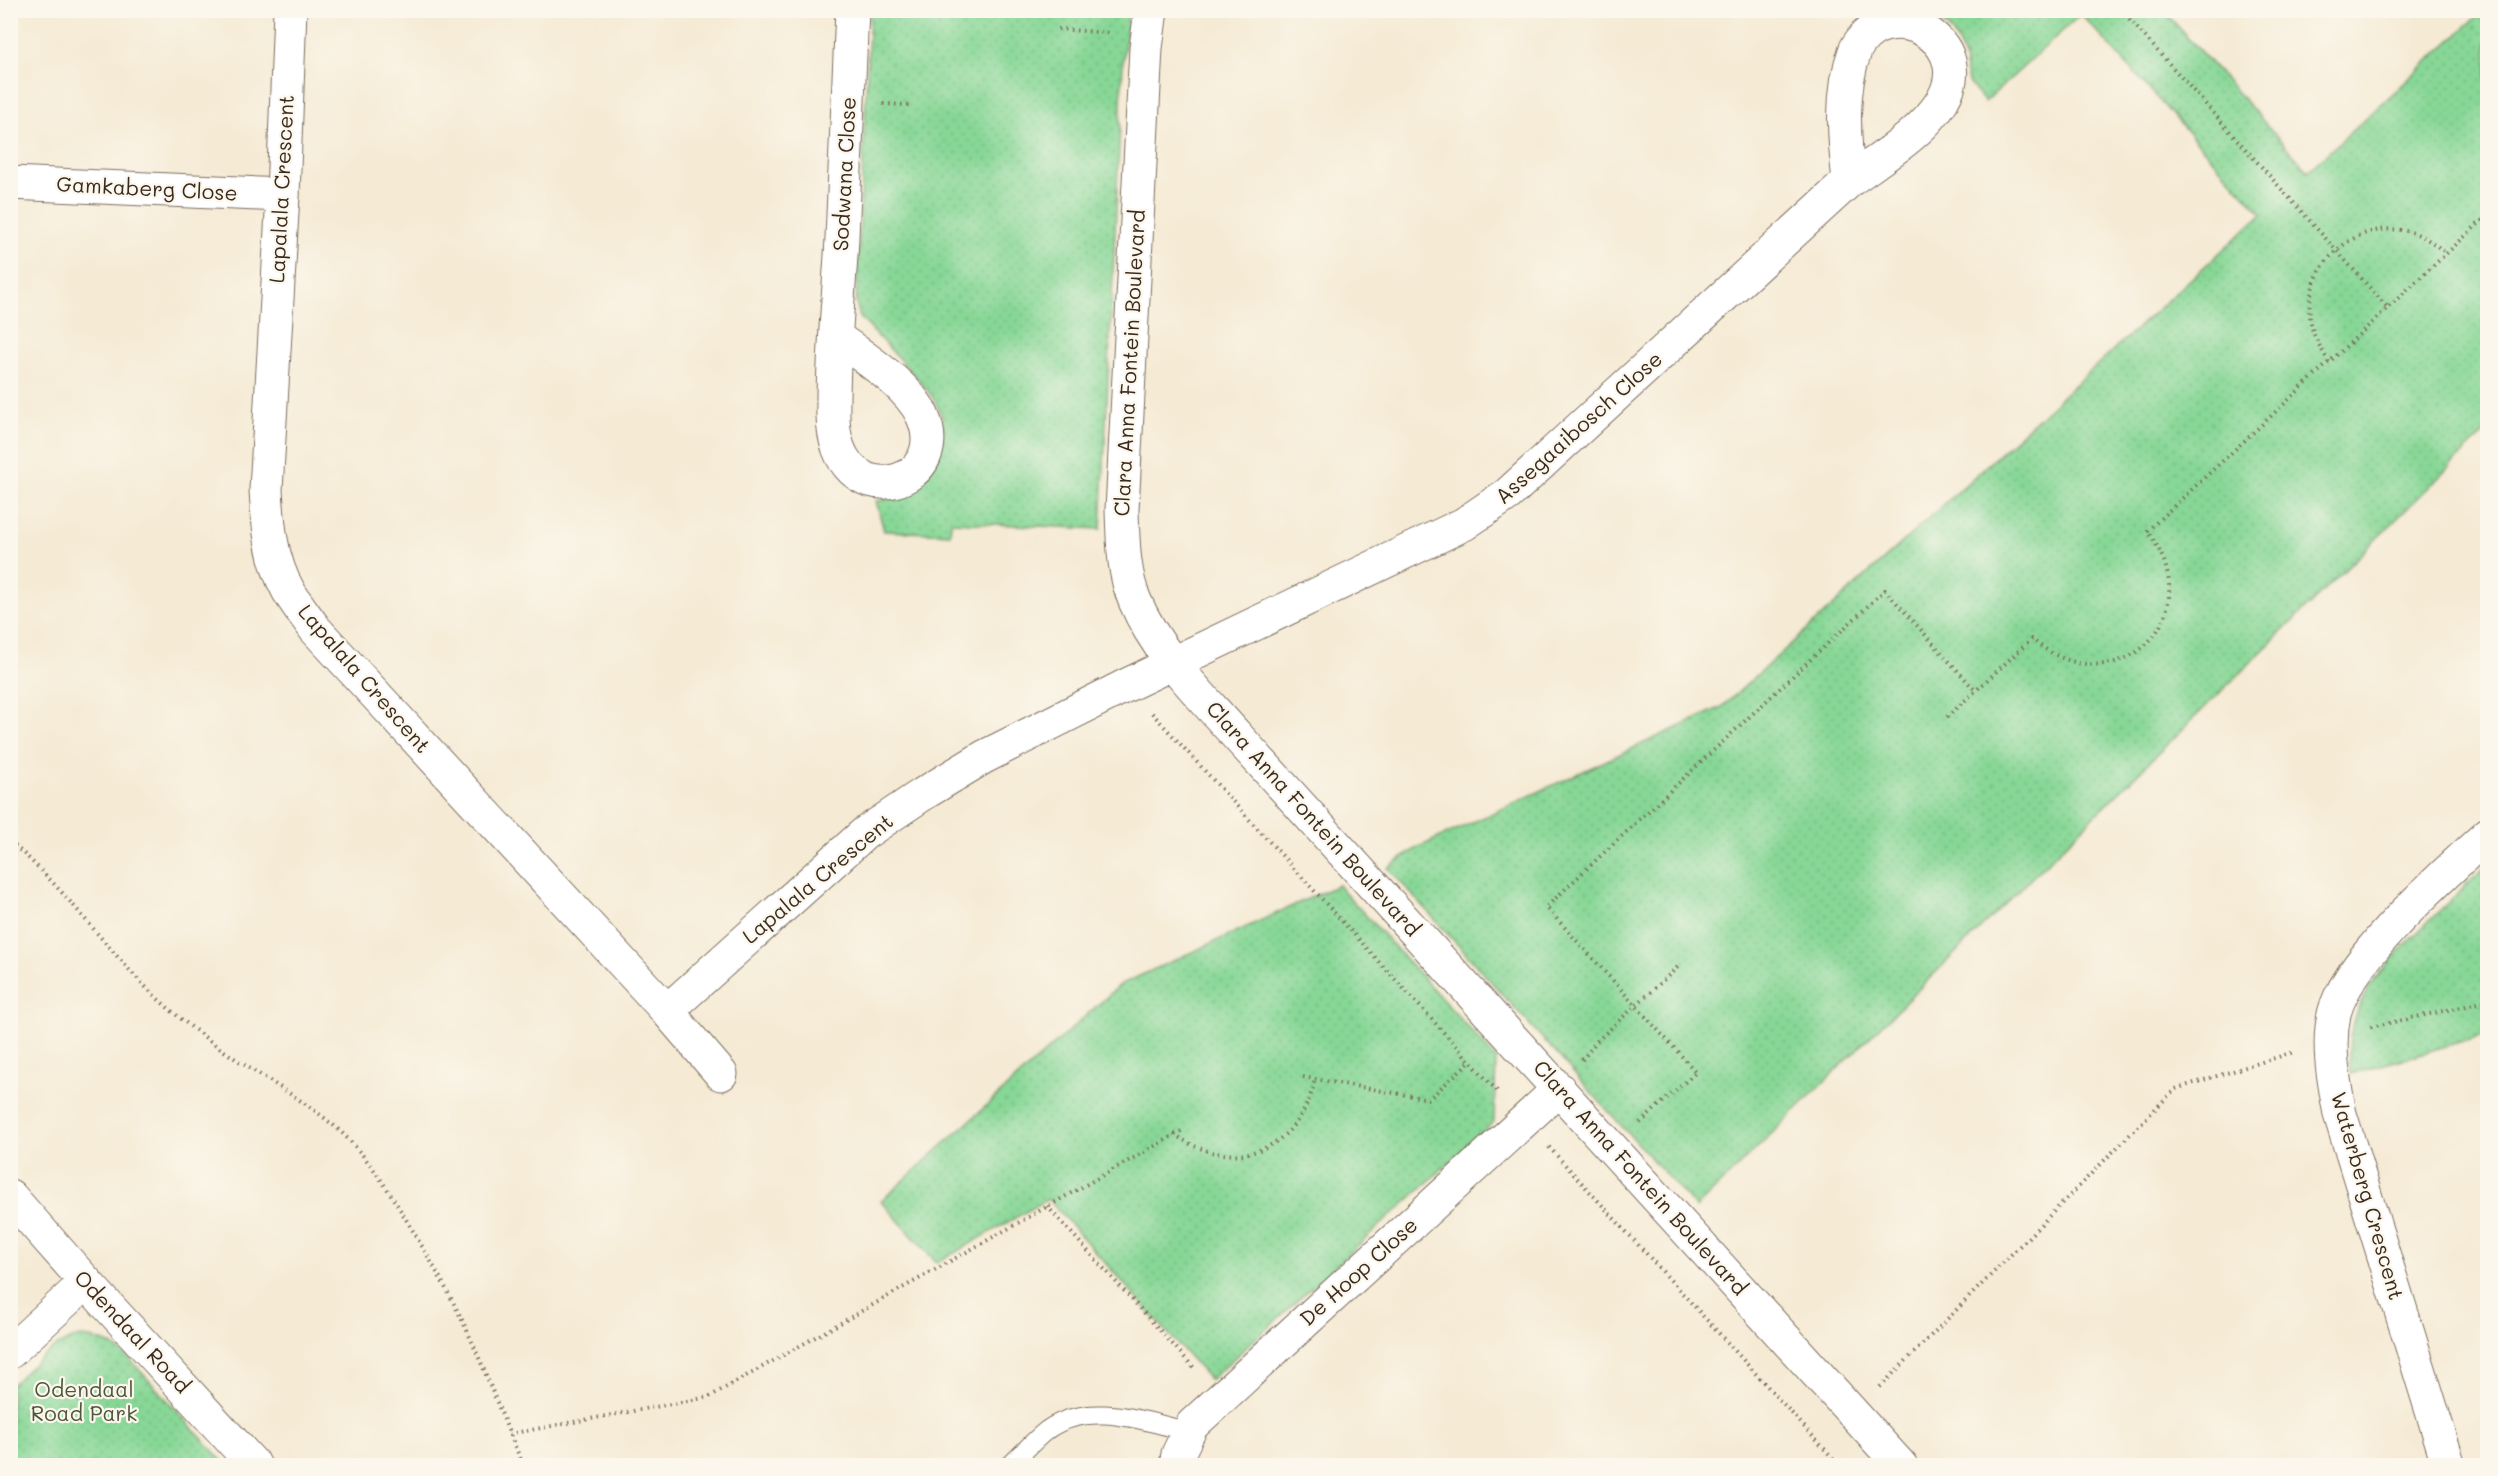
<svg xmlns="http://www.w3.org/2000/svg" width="2498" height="1476" font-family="Mali,sans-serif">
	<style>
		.green { fill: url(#green-dots); stroke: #61805a; stroke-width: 1.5 }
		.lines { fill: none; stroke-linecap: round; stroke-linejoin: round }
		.lane-casing { stroke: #7c6d5e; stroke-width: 20 }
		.street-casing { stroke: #7c6d5e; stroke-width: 35 }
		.path { stroke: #7c6d5e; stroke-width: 4; stroke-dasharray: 1.5 4.5; stroke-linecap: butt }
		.lane { stroke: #fff; stroke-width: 18 }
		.street { stroke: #fff; stroke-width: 33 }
		.labels { text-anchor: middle; stroke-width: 4.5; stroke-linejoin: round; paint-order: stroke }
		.street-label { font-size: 21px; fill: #3b2a1e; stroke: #fbf7ec }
		.park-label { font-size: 21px; fill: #4e553c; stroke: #fbf7ec }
	</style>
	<defs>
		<pattern id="green-dots" width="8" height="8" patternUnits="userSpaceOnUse" patternTransform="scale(1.5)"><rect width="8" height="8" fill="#87d796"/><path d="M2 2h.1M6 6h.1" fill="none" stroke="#75b981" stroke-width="1.8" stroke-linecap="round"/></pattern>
	</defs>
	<rect width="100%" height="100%" fill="#fbf7ec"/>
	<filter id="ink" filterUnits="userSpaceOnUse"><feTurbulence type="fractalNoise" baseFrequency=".0167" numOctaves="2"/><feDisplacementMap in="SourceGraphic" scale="12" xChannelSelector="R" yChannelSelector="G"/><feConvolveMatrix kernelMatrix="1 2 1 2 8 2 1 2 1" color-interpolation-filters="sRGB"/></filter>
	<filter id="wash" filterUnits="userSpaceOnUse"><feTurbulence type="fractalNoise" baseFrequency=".008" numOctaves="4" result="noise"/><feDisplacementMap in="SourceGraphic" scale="24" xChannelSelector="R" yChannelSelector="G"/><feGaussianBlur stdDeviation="1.35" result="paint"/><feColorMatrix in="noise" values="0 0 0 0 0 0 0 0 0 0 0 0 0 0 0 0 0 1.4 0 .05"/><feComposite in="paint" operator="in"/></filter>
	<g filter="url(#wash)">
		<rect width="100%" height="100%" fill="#f5ead4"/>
		<g class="green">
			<path d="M 870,11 L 1129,11 L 1123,61 L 1101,529 L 951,522 L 950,534 L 884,531 L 876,501 C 905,497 919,490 934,463 C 957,419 933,395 904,364 C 889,348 874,332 860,317 L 856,303 Z"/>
			<path d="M 1927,11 L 2164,11 L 2308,171 L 2483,11 L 2487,11 L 2487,430 L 1696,1208 L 1388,868 L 1417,848 L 1722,707 L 2262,214 L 2081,14 L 1985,102 C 1979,95 1970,86 1967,78 C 1965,73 1966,65 1964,59 C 1959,37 1946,22 1927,11 Z"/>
			<path d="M 2487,864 L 2487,1034 L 2351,1074 C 2339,1008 2382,967 2425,925 C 2446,904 2467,884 2487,864 Z"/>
			<path d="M 1338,885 L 1496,1058 L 1494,1122 L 1210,1380 L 1048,1199 L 937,1263 L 881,1201 L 1120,985 Z"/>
			<path d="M 79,1337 C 98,1338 110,1343 125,1354 L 226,1465 L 11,1465 L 11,1385 C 33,1365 50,1345 79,1337 Z"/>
		</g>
	</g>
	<g filter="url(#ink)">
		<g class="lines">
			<g class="lane-casing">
				<path id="lane" d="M 1009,1466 C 1022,1454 1034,1440 1047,1430 C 1089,1400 1142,1421 1187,1431"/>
			</g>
			<g class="street-casing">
				<g id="street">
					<path d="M 290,10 L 283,195 L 266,490 C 268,524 271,560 288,590 C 296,604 306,616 315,629 L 667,1011 L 721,1074"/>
					<path d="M 1151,10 L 1146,48 L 1122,510 C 1123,540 1123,573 1135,601 C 1157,653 1200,694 1237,736 L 1901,1466"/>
					<path d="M 10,183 L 283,195"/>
					<path d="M 836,337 C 863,357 909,385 923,417 C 953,488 835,519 833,416 C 832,357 839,297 842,238 C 846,162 848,86 852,10"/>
					<path d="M 667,1011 L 865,833 L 923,794 L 984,757 L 1127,685 L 1464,524 L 1508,494 L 1849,181 C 1880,158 1921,135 1942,101 C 1975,47 1905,0 1865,36 C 1862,40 1857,45 1855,51 C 1840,92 1844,139 1849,181"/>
					<path d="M 10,1196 L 86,1282 L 255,1466"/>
					<path d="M 10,1352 L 86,1282"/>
					<path d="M 1176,1466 L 1178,1454 L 1192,1425 L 1559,1089"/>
					<path d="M 2449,1466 L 2340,1114 C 2334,1081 2327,1048 2334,1014 C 2347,959 2445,874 2488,834"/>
				</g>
			</g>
			<g class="path">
				<path d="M 2121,10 L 2388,308"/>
				<path d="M 1058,29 L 1110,33"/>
				<path d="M 883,104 L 910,105"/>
				<path d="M 2329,362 C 2322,350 2314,338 2311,324 C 2300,267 2355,217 2411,232 C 2424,236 2435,244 2446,253"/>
				<path d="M 1152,713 L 1499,1093"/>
				<path d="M 1947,717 L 2032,639 C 2116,711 2214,617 2147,531 L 2488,215"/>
				<path d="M 10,842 C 66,888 104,948 156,997 C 186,1025 220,1049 254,1071 C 284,1090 313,1107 339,1130 C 367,1156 388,1189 407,1221 C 431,1261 455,1302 473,1344 C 491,1385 505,1426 524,1466"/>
				<path d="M 2371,1027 L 2488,1001"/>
				<path d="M 1582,1060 L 1597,1041 L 1681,964"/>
				<path d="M 1303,1077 L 1429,1099 L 1470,1061"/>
				<path d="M 1640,1123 L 1696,1072 L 1546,907 L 1885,590 L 1975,690"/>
				<path d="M 1174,1134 C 1234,1177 1300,1150 1315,1079"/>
				<path d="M 1549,1147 L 1840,1466"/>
				<path d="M 1047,1206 L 1196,1370"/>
				<path d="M 1880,1387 L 2175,1089 L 2294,1052"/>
				<path d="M 509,1434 L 709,1397 L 1185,1129"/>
			</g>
			<use href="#lane" class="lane"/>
			<use href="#street" class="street"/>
		</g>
	</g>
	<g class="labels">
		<g class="street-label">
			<text transform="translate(845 174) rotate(-87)" y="7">Sodwana Close</text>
			<text transform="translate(147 189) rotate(3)" y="7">Gamkaberg Close</text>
			<text transform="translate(282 189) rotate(-87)" y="7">Lapalala Crescent</text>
			<text transform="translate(1130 363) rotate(-87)" y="7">Clara Anna Fontein Boulevard</text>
			<text transform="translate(1579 428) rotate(-42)" y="7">Assegaaibosch Close</text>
			<text transform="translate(364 679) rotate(49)" y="7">Lapalala Crescent</text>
			<text transform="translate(1313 819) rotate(48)" y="7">Clara Anna Fontein Boulevard</text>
			<text transform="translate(818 879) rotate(-40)" y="7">Lapalala Crescent</text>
			<text transform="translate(1640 1178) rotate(48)" y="7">Clara Anna Fontein Boulevard</text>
			<text transform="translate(2367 1196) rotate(74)" y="7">Waterberg Crescent</text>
			<text transform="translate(1359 1272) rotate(-42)" y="7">De Hoop Close</text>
			<text transform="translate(132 1332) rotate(47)" y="7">Odendaal Road</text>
		</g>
		<g class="park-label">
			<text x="84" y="1397">Odendaal<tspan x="84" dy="24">Road Park</tspan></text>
		</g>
	</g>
	<rect width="2498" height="1476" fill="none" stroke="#fbf7ec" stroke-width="36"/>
</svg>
